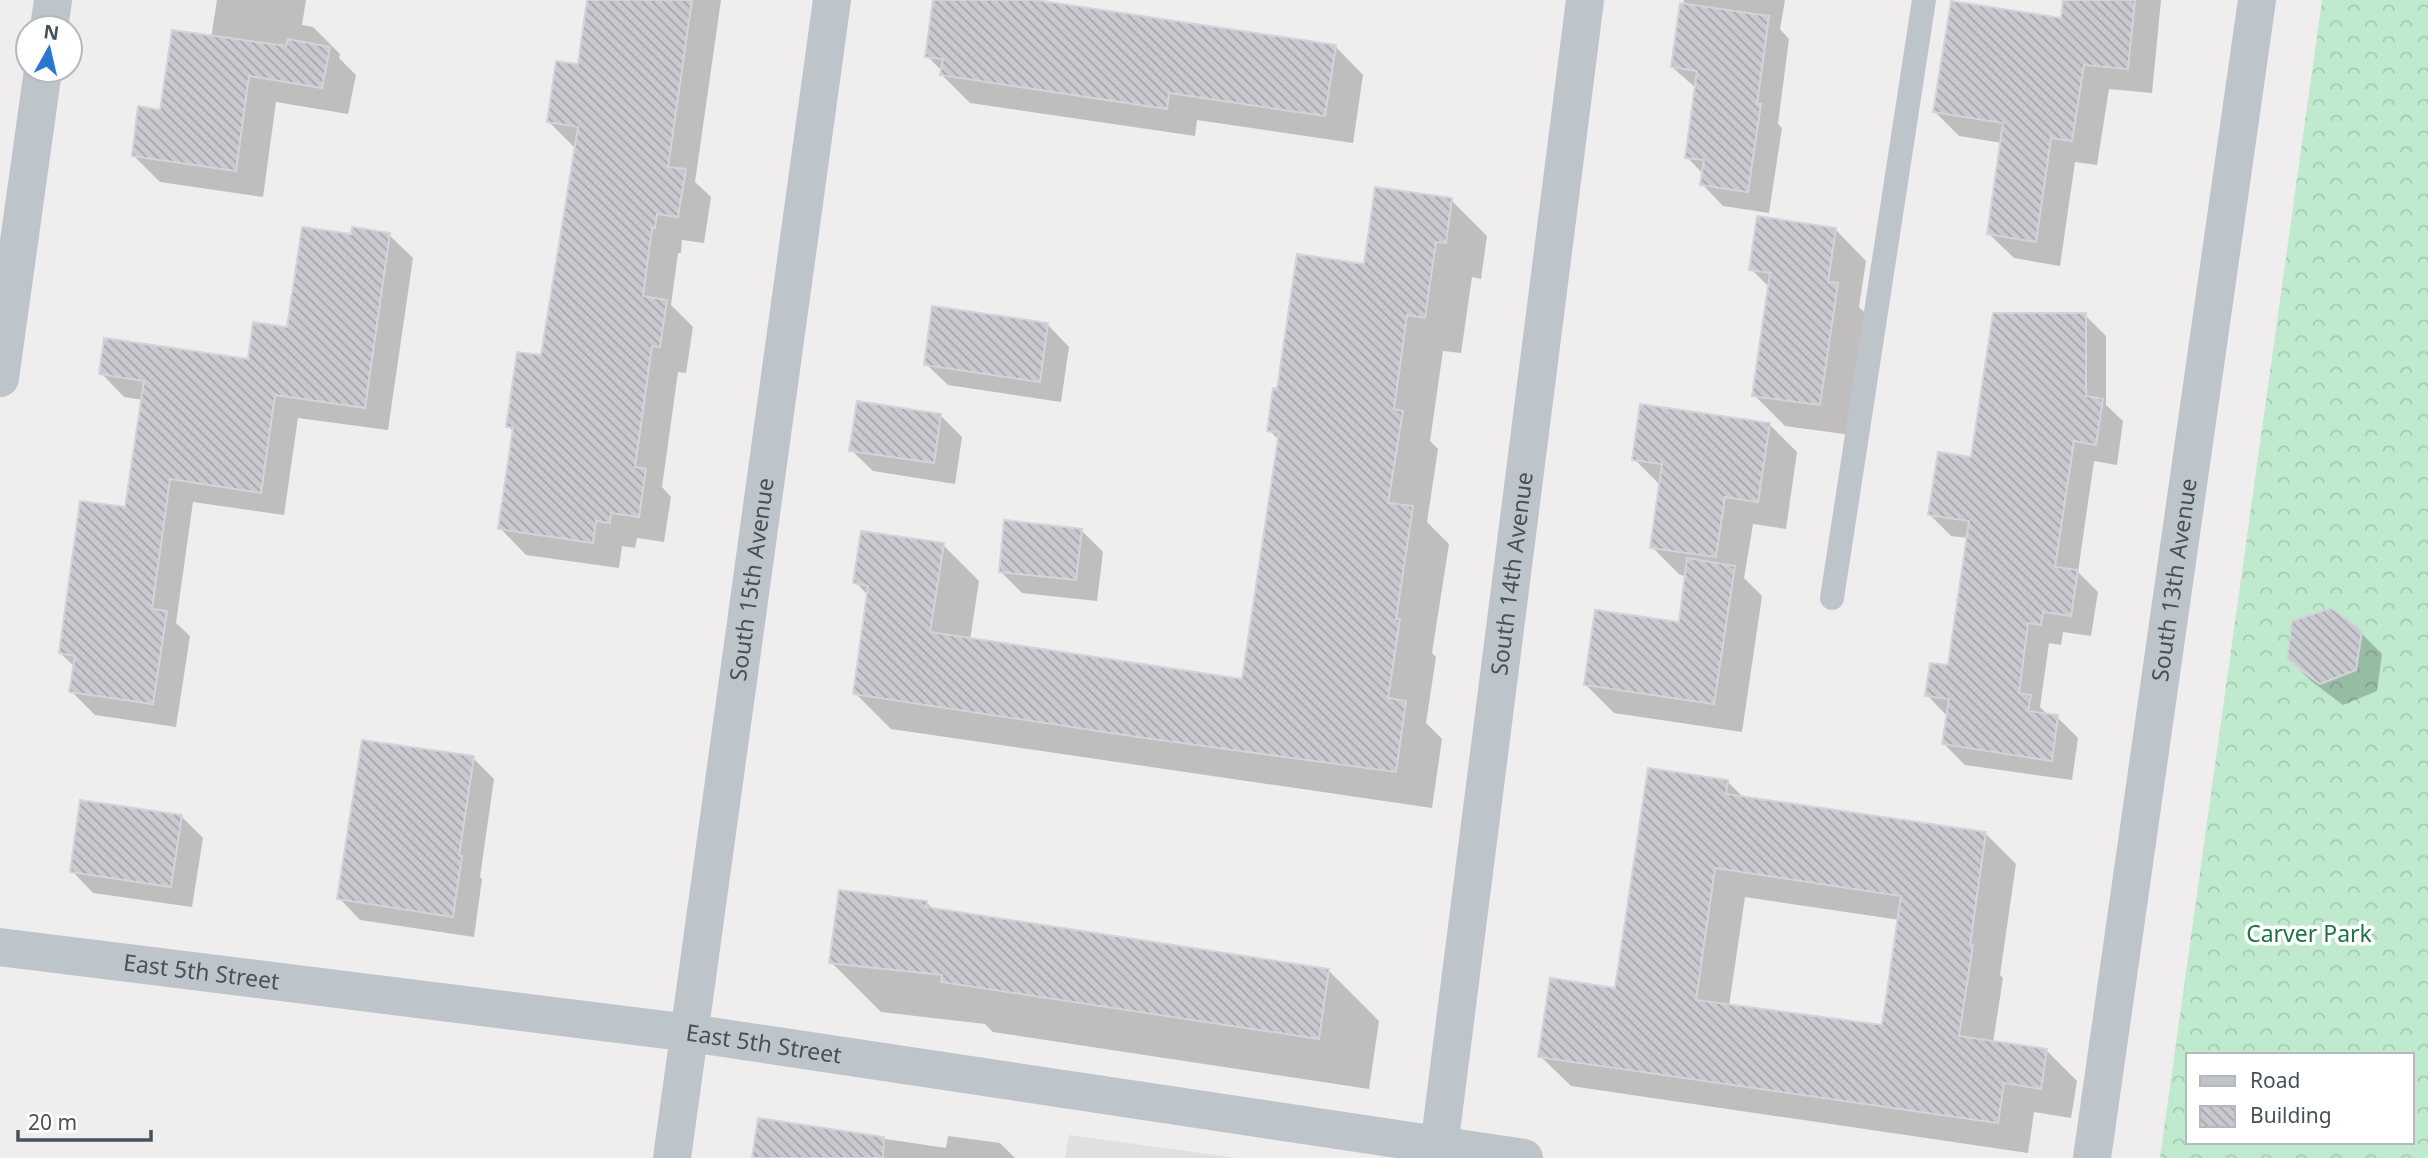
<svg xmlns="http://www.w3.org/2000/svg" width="2428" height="1158" font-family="'Noto Sans',sans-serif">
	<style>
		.education { fill: #e1dfdf }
		.forest { fill: url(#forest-crowns); fill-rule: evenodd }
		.shadow { fill: #0003; fill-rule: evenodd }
		.building { fill: url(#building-back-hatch); stroke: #d2d4d8; stroke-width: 2; fill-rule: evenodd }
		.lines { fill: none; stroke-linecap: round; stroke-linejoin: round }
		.service { stroke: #bdc5cb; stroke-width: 24 }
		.minor { stroke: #bdc5cb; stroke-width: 38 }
		.labels { text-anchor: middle; stroke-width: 7; stroke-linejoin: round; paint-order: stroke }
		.street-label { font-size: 23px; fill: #475159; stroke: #fff }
		.park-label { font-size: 23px; fill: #1f7346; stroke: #fff }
	</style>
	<defs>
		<pattern id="forest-crowns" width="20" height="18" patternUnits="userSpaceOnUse" patternTransform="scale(1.75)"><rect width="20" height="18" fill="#bfeace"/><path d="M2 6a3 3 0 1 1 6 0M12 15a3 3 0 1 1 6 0" fill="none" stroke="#a6cab3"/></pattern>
		<pattern id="building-back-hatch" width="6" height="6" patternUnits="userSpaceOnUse" patternTransform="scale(1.75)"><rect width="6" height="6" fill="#c8cad0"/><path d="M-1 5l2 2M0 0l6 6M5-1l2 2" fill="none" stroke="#a4a6ac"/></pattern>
	</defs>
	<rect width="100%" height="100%" fill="#f0edee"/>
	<path class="education" d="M 1069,1135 L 1237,1158 L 1065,1158 Z"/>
	<path class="forest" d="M 2322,0 L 2428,0 L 2428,1158 L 2160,1158 ZM 2188,1055 L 2412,1055 L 2412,1142 L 2188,1142 Z"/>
	<g class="shadow">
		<path d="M 217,0 L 306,0 L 302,25 L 313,27 L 340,54 L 339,58 L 356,75 L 348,114 L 276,102 L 263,197 L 160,182 L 133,155 L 211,38 Z"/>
		<path d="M 589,0 L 721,0 L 695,182 L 711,197 L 704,243 L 682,240 L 681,253 L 678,253 L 671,305 L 693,327 L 686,373 L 678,372 L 662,487 L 671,497 L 664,542 L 637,538 L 635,548 L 622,546 L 619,568 L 526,555 L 500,528 L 514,432 L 508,426 L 542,357 L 576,149 L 549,122 L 579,66 Z"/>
		<path d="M 935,0 L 1022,0 L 1335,46 L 1363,75 L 1353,143 L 1197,120 L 1195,136 L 970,103 L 942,75 L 942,71 L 927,56 Z"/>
		<path d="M 1684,0 L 1785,0 L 1780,29 L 1789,39 L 1778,124 L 1782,128 L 1769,213 L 1723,206 L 1702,184 L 1703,174 L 1687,157 L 1696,88 L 1672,67 Z"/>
		<path d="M 2065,0 L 2161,0 L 2152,93 L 2109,89 L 2097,165 L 2075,162 L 2060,266 L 2014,258 L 1989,234 L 2002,143 L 1959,136 L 1935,112 L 2063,20 Z"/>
		<path d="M 1451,200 L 1487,236 L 1481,279 L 1472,277 L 1461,353 L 1443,351 L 1430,441 L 1438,449 L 1427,522 L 1449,544 L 1432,653 L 1436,657 L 1426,723 L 1442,739 L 1432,808 L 891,729 L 855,693 L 868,595 L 855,582 L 943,545 L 979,581 L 970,640 L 1243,681 L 1279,440 L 1269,430 L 1279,391 L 1366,266 Z"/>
		<path d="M 1835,229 L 1866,261 L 1859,307 L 1868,316 L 1851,435 L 1785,426 L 1754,395 L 1769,287 L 1751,269 Z"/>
		<path d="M 389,235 L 413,258 L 388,430 L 298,418 L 284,515 L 193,502 L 176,623 L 190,636 L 176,727 L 95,715 L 71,691 L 75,667 L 60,653 L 126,509 L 143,400 L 124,397 L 101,373 L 249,361 L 289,329 L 353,236 Z"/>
		<path d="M 2085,315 L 2106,336 L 2106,405 L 2123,421 L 2117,465 L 2094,461 L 2078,572 L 2098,592 L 2091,636 L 2063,632 L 2061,645 L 2049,643 L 2040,707 L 2049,716 L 2057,717 L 2078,738 L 2072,780 L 1965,765 L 1944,744 L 1948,717 L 1927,695 L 1949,667 L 1968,538 L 1951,536 L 1930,515 Z"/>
		<path d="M 1048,325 L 1069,347 L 1061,402 L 948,385 L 926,364 Z"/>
		<path d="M 940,415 L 962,437 L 955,484 L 873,471 L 851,450 Z"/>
		<path d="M 1769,424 L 1797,452 L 1786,529 L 1753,524 L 1744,578 L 1762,596 L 1742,732 L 1614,713 L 1586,685 L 1680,624 L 1687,576 L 1680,575 L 1652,547 L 1661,486 L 1634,459 Z"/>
		<path d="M 1081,530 L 1103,552 L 1097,601 L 1022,593 L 1000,571 Z"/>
		<path d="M 2361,633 L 2382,654 L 2377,691 L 2343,705 L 2311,681 L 2289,659 Z"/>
		<path d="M 473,758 L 494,779 L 480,877 L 482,879 L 474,937 L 360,920 L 339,898 Z"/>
		<path d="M 1727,781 L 1744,798 L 1986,834 L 2016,864 L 2000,975 L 2003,978 L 1993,1043 L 2046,1050 L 2077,1081 L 2071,1118 L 2034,1112 L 2028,1153 L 1571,1086 L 1540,1056 L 1616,990 ZM 1745,897 L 1900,920 L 1883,1026 L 1729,1006 Z"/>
		<path d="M 181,816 L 203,838 L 192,907 L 93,893 L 72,871 Z"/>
		<path d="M 926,902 L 934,910 L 1328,970 L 1379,1021 L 1369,1089 L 993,1032 L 985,1024 L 881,1012 L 831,962 Z"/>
		<path d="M 759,1120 L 946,1148 L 948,1136 L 1000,1143 L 1015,1158 L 754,1158 Z"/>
	</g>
	<g class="building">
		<path d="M 587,0 L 692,0 L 668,167 L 686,169 L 678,217 L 657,214 L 655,228 L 652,228 L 643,296 L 667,300 L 660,347 L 652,346 L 635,467 L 646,469 L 639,517 L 611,513 L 610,523 L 596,521 L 593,543 L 498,529 L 513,428 L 506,427 L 517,352 L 541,355 L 578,127 L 547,122 L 556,61 L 578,64 Z"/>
		<path d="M 933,0 L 1035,0 L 1336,45 L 1325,116 L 1169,93 L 1167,109 L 940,75 L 943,59 L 925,57 Z"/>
		<path d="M 2063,0 L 2135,0 L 2128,69 L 2084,65 L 2072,141 L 2051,138 L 2036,242 L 1987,234 L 2003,123 L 1933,112 L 1951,1 L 2061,18 Z"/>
		<path d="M 1680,3 L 1769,16 L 1757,104 L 1761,104 L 1748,192 L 1700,185 L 1704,160 L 1685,158 L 1697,71 L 1671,67 Z"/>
		<path d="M 172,30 L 286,46 L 288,39 L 330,47 L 322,88 L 249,76 L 236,171 L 132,156 L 138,106 L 160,110 Z"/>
		<path d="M 1375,187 L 1452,198 L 1446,243 L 1436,242 L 1425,318 L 1407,315 L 1394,409 L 1403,411 L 1388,503 L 1413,506 L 1396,619 L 1400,619 L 1388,698 L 1406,701 L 1396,772 L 1138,737 L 853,694 L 868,586 L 853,583 L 861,531 L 944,543 L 930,632 L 1242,679 L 1279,432 L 1267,431 L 1273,388 L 1277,389 L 1297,254 L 1364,264 Z"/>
		<path d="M 1757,216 L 1836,228 L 1828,282 L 1838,283 L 1820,405 L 1752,396 L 1770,273 L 1749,270 Z"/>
		<path d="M 302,227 L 351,234 L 352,227 L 390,233 L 365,408 L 275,395 L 261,493 L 170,479 L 152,609 L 167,611 L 153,704 L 69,692 L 75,656 L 59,653 L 80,501 L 125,507 L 144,381 L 99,374 L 104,338 L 248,359 L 253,322 L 287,327 Z"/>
		<path d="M 932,306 L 1048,323 L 1040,382 L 924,365 Z"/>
		<path d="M 1993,313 L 2086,313 L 2086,396 L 2103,399 L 2096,445 L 2074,441 L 2055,567 L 2078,570 L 2071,616 L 2043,612 L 2041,625 L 2028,623 L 2019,693 L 2031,695 L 2028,711 L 2058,715 L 2052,761 L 1942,744 L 1949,699 L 1925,696 L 1930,663 L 1948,665 L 1969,521 L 1928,515 L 1938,452 L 1971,457 Z"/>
		<path d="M 857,401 L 941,414 L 934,463 L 849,451 Z"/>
		<path d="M 1640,404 L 1770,423 L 1758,502 L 1725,497 L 1716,557 L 1650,548 L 1662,464 L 1632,460 Z"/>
		<path d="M 1004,520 L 1082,529 L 1076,580 L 999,572 Z"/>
		<path d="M 1687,558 L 1735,566 L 1714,704 L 1584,685 L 1595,610 L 1679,622 Z"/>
		<path d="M 2331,608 L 2362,631 L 2356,670 L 2320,684 L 2287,659 L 2292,621 Z"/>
		<path d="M 362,740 L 474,756 L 459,856 L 462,856 L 453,917 L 337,899 Z"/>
		<path d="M 1648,768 L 1728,780 L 1726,794 L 1986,832 L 1970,945 L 1973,945 L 1959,1036 L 2047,1049 L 2041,1089 L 2004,1083 L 1998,1123 L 1538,1057 L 1550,978 L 1615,988 ZM 1715,868 L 1901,896 L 1882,1025 L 1696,1000 Z"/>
		<path d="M 80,800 L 182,815 L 171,887 L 70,872 Z"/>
		<path d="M 839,890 L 927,901 L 926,907 L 1329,969 L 1319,1039 L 941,982 L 942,975 L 829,963 Z"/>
		<path d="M 758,1118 L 884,1137 L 883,1158 L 752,1158 Z"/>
	</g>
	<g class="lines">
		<path class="service" d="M 1832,598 L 1924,0"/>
		<g class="minor">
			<path d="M 49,28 L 53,0"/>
			<path d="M 0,378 L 43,70"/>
			<path id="s1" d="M 0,947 L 690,1033 L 1524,1158"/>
			<path id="s2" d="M 1439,1147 L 1585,0"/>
			<path id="s3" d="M 672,1158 L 832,0"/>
			<path id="s4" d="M 2092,1158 L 2257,0"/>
		</g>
	</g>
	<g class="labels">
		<g class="street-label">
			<text dy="8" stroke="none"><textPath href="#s2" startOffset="578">South 14th Avenue</textPath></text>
			<text dy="8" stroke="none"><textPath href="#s3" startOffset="584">South 15th Avenue</textPath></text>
			<text dy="8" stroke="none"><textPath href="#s4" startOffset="584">South 13th Avenue</textPath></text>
			<text dy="8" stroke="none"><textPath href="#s1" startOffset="203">East 5th Street</textPath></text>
			<text dy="8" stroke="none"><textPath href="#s1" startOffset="770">East 5th Street</textPath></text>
		</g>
		<g class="park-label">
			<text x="2309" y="942">Carver Park</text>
		</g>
	</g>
	<rect x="2186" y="1053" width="228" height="91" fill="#ffffff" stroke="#b5b9bd" stroke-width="2"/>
	<rect x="2200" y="1076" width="35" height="10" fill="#bdc5cb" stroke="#b5b9bd" stroke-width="2"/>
	<text x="2250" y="1088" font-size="21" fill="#475159">Road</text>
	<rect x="2200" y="1106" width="35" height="21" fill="url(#building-back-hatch)" stroke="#b5b9bd" stroke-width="2"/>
	<text x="2250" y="1123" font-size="21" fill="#475159">Building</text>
	<g transform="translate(49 49) rotate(8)"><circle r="33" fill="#ffffff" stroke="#b5b9bd" stroke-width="2"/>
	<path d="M0-5L12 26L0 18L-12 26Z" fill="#2a77ce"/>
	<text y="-10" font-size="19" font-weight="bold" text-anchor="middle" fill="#475159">N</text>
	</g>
	<path d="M18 1130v10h133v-10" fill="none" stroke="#475159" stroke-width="3.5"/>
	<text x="28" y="1130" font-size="21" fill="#475159" stroke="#ffffff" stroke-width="5" paint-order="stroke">20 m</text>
</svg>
